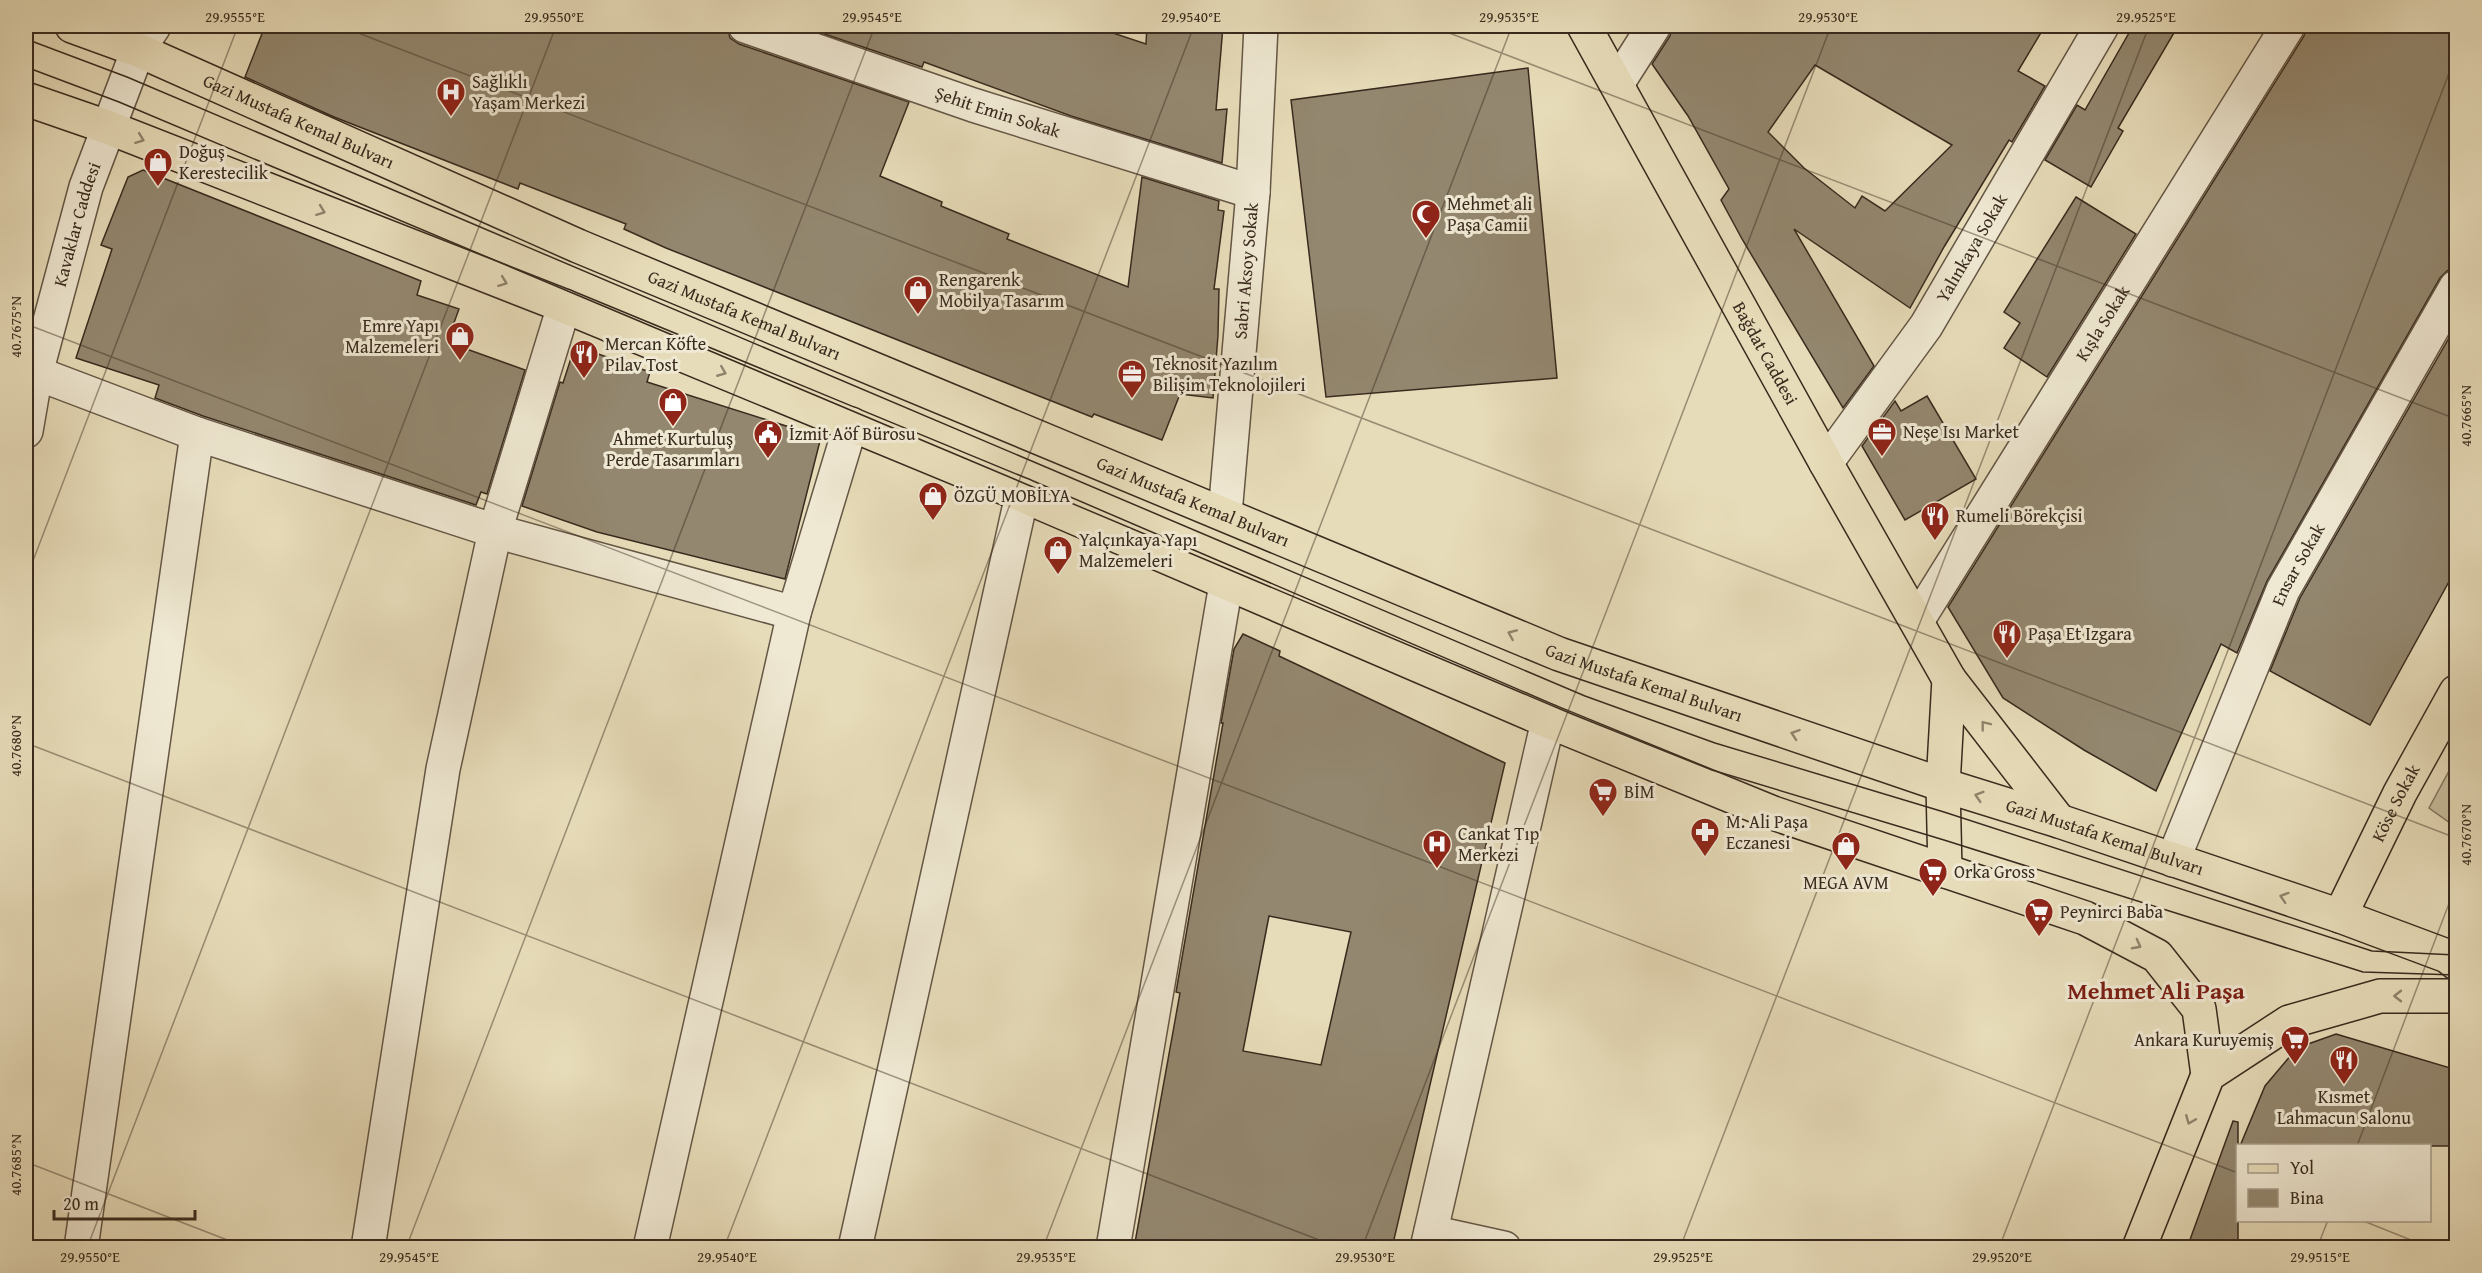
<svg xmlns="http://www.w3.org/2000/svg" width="2482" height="1273" font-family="'Gentium Book Plus',serif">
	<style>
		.green { fill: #c9be9f; stroke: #81745e; stroke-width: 1.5 }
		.building { fill: #93876f; stroke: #392a1e; stroke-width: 1.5; fill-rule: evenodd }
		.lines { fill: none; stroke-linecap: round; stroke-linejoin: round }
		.minor-casing { stroke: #645645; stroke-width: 36 }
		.major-casing { stroke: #392a1e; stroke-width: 36 }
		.minor { stroke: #efe8d2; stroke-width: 33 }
		.major { stroke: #e7dcb9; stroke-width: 33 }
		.tram { stroke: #392a1e; stroke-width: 1.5 }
		.oneway { stroke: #90836c }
		.ticks { fill: none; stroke: #392a1e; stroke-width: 1.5; stroke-opacity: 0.45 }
		.labels { text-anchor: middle; stroke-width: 6; stroke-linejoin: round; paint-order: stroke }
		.poi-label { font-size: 18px; fill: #392a1e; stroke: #efe8d2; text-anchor: start }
		.street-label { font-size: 18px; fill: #392a1e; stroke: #efe8d2 }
		.district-label { font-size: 24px; font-weight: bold; fill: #7a1f14; stroke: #efe8d2 }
		.neatline { fill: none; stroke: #392a1e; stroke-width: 2 }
		.ticks-label { font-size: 15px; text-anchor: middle; fill: #392a1e }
	</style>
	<rect width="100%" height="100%" fill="#e7dcb9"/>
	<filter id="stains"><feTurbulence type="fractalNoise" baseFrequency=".00333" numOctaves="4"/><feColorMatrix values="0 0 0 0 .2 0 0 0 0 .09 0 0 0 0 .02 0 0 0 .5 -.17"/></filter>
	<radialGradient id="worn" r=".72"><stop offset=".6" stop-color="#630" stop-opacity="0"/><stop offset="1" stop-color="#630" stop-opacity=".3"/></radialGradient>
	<path class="green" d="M 2456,758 L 2456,818 L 2453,825 L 2429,808 Z"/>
	<g class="building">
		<path d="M 265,26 L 727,26 L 730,38 L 739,44 L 909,102 L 880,176 L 942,202 L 941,206 L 1009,234 L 1007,239 L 1128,287 L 1142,177 L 1219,201 L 1218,210 L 1224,211 L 1214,289 L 1219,289 L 1218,335 L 1213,398 L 1180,394 L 1162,440 L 1094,414 L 1092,417 L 666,248 L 624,229 L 626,224 L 520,183 L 518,189 L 334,117 L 245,77 Z"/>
		<path d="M 801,26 L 1092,26 L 1146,44 L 1147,26 L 1223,26 L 1216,110 L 1227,109 L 1222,163 L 1071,116 L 924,62 L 922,67 Z"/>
		<path d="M 1673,26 L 2045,26 L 2018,71 L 2045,86 L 2012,142 L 2009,140 L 1944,247 L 1910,308 L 1794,229 L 1874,366 L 1843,408 L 1742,239 L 1721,200 L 1729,189 L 1688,116 L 1652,64 L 1670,36 ZM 1815,65 L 1952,145 L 1885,211 L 1862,196 L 1855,208 L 1804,168 L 1768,132 Z"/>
		<path d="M 2133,26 L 2178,26 L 2118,128 L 2123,131 L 2091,187 L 2045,160 L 2077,105 L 2085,110 Z"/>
		<path d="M 2307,26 L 2457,26 L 2457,268 L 2447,271 L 2440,278 L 2267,581 L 2237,653 L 2221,644 L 2156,791 L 2084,750 L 2003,698 L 1948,607 L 2304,36 Z"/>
		<path d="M 1528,68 L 1557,378 L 1326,397 L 1291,100 Z"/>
		<path d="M 143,170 L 421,281 L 417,295 L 459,309 L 447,342 L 525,370 L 487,494 L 481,492 L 476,505 L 203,416 L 155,398 L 159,385 L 76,358 L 112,249 L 101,245 L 128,177 Z"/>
		<path d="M 2076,197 L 2136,234 L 2047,377 L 2004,348 L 2020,323 L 2004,312 Z"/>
		<path d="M 2457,324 L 2457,567 L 2370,725 L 2270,671 L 2300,598 Z"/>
		<path d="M 575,346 L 650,372 L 647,382 L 821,437 L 785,579 L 597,532 L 522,506 L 560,382 L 563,383 Z"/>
		<path d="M 1927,396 L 1976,479 L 1905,520 L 1862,446 L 1895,401 L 1901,411 Z"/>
		<path d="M 1243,634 L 1280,651 L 1279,656 L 1505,763 L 1392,1248 L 1134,1248 L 1180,993 L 1176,992 L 1223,723 L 1221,723 L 1234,649 ZM 1269,916 L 1351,932 L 1321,1065 L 1243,1051 Z"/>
		<path d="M 2336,1034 L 2457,1070 L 2457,1146 L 2240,1146 L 2265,1086 L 2297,1048 Z"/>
		<path d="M 2233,1121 L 2238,1122 L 2238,1248 L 2187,1248 Z"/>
	</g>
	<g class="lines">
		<g class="minor-casing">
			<g id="minor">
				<path id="s1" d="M 745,26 L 973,105 L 1253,192"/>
				<path d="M 1617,84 L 1654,26"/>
				<path d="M 36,373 L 197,434 L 495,531 L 794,613"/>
				<path id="s2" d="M 26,431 L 36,373 L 86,187 L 138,50 L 154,26"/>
				<path id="s3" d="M 1826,463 L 1926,326 L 2102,26"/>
				<path id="s4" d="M 1225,514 L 1253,192 L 1261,26"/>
				<path id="s5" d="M 1917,621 L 2288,26"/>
				<path id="s6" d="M 2173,860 L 2283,590 L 2456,287"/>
				<path d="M 1431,1232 L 1504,1248"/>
				<path d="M 81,1248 L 197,434"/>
				<path d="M 368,1248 L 443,769 L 495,531 L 564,306"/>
				<path d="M 650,1248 L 794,613 L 851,424"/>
				<path d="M 855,1248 L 1022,495"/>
				<path d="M 1113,1248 L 1226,584"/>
				<path d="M 1427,1248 L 1548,721"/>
			</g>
		</g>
		<g class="major-casing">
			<g id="major">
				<path id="s7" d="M 72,26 L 138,50 L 578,246 L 1559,654 L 1943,785 L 2059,821 L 2340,916 L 2447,956 L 2456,963"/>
				<path id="s8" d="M 1584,26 L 1826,463 L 1949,679 L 2059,821"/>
				<path d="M 26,99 L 110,128 L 564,306 L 1022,495 L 1548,721 L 1773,813 L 2085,918 L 2157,956 L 2199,1009 L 2208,1075"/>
				<path d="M 1945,871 L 1943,785 L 1949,679"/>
				<path id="s9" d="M 2340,916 L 2400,793 L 2456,692"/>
				<path d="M 2139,1248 L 2208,1075 L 2289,1022 L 2380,996 L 2456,996"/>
			</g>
		</g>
		<use href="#minor" class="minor"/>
		<use href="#major" class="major"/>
		<g class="tram">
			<path d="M 26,39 L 127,77 L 1585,696 L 1715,743 L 1944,812 L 2372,951 L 2456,955"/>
			<path d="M 26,67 L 119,102 L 1572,714 L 1712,770 L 1944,840 L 2363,972 L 2456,975"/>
		</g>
	</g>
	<defs><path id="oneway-chevron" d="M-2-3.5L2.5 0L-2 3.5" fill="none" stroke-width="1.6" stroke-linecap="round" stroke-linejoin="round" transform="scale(1.5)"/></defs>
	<g class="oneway">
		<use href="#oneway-chevron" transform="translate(140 139) rotate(21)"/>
		<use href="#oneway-chevron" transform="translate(321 211) rotate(21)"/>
		<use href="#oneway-chevron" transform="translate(503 282) rotate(21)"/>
		<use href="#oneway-chevron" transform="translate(722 372) rotate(22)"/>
		<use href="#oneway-chevron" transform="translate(1512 634) rotate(-157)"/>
		<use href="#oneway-chevron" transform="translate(1985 725) rotate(-128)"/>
		<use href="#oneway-chevron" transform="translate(1795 734) rotate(-161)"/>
		<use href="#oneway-chevron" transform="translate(1979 796) rotate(-163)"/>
		<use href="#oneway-chevron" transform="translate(2284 897) rotate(-162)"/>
		<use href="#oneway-chevron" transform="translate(2137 945) rotate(28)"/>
		<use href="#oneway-chevron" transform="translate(2398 996) rotate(180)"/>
		<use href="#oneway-chevron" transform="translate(2190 1120) rotate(112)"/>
	</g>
	<path class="ticks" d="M 340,26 L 2456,838M 1431,26 L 2456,419M 26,324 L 2238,1173M 26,579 L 238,26M 26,743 L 1340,1248M 2357,1146 L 2456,885M 26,1162 L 248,1248M 2361,1220 L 2431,1248M 87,1248 L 556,26M 406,1248 L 875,26M 724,1248 L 1194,26M 1043,1248 L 1512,26M 1362,1248 L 1831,26M 1680,1248 L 2149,26M 1999,1248 L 2456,55M 2317,1248 L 2328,1220"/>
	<defs>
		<g id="hospital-pin" transform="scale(1.5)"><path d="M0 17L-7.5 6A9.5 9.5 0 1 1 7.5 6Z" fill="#8f2418" stroke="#efe8d2"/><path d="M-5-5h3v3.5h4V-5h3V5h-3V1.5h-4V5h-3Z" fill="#fff"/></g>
		<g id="shop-pin" transform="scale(1.5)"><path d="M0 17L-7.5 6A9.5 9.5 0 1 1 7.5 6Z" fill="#8f2418" stroke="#efe8d2"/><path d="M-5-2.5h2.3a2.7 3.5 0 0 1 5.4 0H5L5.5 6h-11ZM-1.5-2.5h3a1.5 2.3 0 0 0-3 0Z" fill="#fff"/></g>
		<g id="mosque-pin" transform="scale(1.5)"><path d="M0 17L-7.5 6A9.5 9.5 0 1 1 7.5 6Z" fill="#8f2418" stroke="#efe8d2"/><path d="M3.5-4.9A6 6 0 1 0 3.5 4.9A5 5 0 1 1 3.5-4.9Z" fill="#fff"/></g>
		<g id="restaurant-pin" transform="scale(1.5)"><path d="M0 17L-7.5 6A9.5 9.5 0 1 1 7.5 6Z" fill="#8f2418" stroke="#efe8d2"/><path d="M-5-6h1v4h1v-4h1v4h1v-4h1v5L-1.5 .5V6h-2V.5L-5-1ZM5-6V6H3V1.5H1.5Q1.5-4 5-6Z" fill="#fff"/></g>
		<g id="office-pin" transform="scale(1.5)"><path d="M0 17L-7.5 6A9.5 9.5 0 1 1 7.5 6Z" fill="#8f2418" stroke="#efe8d2"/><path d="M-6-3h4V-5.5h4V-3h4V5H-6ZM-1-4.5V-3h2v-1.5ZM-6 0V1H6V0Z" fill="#fff"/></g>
		<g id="civic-pin" transform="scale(1.5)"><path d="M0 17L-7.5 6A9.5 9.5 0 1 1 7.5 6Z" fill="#8f2418" stroke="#efe8d2"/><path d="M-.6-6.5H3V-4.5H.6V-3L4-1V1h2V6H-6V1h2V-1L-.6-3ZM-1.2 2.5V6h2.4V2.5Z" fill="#fff"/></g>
		<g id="supermarket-pin" transform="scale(1.5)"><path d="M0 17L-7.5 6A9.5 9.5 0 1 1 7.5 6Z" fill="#8f2418" stroke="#efe8d2"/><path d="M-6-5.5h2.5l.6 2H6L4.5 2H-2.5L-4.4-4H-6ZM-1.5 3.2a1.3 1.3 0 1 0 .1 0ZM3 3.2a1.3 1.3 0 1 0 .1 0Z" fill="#fff"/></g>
		<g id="pharmacy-pin" transform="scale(1.5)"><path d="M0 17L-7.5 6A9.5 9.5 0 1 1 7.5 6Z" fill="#8f2418" stroke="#efe8d2"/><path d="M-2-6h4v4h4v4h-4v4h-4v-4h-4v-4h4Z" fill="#fff"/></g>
	</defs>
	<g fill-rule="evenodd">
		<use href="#hospital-pin" x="451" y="92"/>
		<use href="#shop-pin" x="158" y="162"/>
		<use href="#mosque-pin" x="1426" y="214"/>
		<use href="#shop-pin" x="918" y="290"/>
		<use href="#shop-pin" x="460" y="336"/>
		<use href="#restaurant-pin" x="584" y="354"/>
		<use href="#office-pin" x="1132" y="374"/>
		<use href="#shop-pin" x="673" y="402"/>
		<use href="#office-pin" x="1882" y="432"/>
		<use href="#civic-pin" x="768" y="434"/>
		<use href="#shop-pin" x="933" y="496"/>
		<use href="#restaurant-pin" x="1935" y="516"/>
		<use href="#shop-pin" x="1058" y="550"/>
		<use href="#restaurant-pin" x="2007" y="634"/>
		<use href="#supermarket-pin" x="1603" y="792"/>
		<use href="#pharmacy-pin" x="1705" y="832"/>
		<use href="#hospital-pin" x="1437" y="844"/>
		<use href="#shop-pin" x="1846" y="846"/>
		<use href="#supermarket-pin" x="1933" y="872"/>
		<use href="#supermarket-pin" x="2039" y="912"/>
		<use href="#supermarket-pin" x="2295" y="1040"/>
		<use href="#restaurant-pin" x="2344" y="1060"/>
	</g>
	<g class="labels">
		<g class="poi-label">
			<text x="472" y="88">Sağlıklı<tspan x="472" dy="21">Yaşam Merkezi</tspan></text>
			<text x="179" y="158">Doğuş<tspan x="179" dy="21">Kerestecilik</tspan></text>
			<text x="1447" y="210">Mehmet ali<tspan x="1447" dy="21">Paşa Camii</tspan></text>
			<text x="939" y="286">Rengarenk<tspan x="939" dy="21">Mobilya Tasarım</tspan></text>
			<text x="439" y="332" text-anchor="end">Emre Yapı<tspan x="439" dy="21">Malzemeleri</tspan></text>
			<text x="605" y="350">Mercan Köfte<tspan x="605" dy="21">Pilav Tost</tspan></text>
			<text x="1153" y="370">Teknosit Yazılım<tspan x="1153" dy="21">Bilişim Teknolojileri</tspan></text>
			<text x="1903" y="438">Neşe Isı Market</text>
			<text x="789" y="440">İzmit Aöf Bürosu</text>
			<text x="673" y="445" text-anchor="middle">Ahmet Kurtuluş<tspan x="673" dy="21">Perde Tasarımları</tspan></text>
			<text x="954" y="502">ÖZGÜ MOBİLYA</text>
			<text x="1956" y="522">Rumeli Börekçisi</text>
			<text x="1079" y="546">Yalçınkaya Yapı<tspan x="1079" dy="21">Malzemeleri</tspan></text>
			<text x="2028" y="640">Paşa Et Izgara</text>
			<text x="1624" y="798">BİM</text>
			<text x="1726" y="828">M. Ali Paşa<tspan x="1726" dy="21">Eczanesi</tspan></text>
			<text x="1458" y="840">Cankat Tıp<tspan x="1458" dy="21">Merkezi</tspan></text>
			<text x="1954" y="878">Orka Gross</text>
			<text x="1846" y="889" text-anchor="middle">MEGA AVM</text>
			<text x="2060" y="918">Peynirci Baba</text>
			<text x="2274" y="1046" text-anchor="end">Ankara Kuruyemiş</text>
			<text x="2344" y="1103" text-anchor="middle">Kısmet<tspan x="2344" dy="21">Lahmacun Salonu</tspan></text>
		</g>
		<g class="street-label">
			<text dy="6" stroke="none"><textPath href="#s1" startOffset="267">Şehit Emin Sokak</textPath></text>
			<text dy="6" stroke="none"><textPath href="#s7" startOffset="246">Gazi Mustafa Kemal Bulvarı</textPath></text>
			<text dy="6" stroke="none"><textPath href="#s2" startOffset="213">Kavaklar Caddesi</textPath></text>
			<text dy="6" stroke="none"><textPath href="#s3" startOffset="260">Yalınkaya Sokak</textPath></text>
			<text dy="6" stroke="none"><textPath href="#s4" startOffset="244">Sabri Aksoy Sokak</textPath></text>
			<text dy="6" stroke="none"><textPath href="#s7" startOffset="732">Gazi Mustafa Kemal Bulvarı</textPath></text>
			<text dy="6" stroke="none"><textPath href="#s5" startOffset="351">Kışla Sokak</textPath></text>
			<text dy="6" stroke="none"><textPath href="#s8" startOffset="374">Bağdat Caddesi</textPath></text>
			<text dy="6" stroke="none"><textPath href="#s7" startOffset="1218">Gazi Mustafa Kemal Bulvarı</textPath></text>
			<text dy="6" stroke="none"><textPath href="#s6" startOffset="321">Ensar Sokak</textPath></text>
			<text dy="6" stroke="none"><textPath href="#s7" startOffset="1704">Gazi Mustafa Kemal Bulvarı</textPath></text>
			<text dy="6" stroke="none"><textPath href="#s9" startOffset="126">Köse Sokak</textPath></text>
			<text dy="6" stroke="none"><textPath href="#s7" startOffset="2190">Gazi Mustafa Kemal Bulvarı</textPath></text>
		</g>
		<g class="district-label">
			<text x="2156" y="999">Mehmet Ali Paşa</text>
		</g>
	</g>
	<rect width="2482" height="1273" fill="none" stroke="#e7dcb9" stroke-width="66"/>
	<rect x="2236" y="1144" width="195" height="78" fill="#efe8d2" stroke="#a69c8a" stroke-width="1.5"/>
	<rect x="2248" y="1164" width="30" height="9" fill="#e7dcb9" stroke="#a69c8a" stroke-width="1.5"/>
	<text x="2290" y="1174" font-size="18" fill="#392a1e">Yol</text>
	<rect x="2248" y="1189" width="30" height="18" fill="#93876f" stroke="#a69c8a" stroke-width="1.5"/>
	<text x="2290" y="1204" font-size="18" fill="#392a1e">Bina</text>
	<path d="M54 1210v9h141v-9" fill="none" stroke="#392a1e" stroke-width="3"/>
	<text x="63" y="1210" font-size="18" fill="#392a1e" stroke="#efe8d2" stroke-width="4.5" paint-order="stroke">20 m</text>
	<rect x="33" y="33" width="2416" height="1207" class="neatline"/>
	<g class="ticks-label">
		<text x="235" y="22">29.9555°E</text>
		<text x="554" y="22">29.9550°E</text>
		<text x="872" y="22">29.9545°E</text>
		<text x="1191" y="22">29.9540°E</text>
		<text x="1509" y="22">29.9535°E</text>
		<text x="1828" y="22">29.9530°E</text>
		<text x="2146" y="22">29.9525°E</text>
		<text transform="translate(16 327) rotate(-90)" y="5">40.7675°N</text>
		<text transform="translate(2466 416) rotate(-90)" y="5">40.7665°N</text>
		<text transform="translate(16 746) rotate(-90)" y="5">40.7680°N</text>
		<text transform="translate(2466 835) rotate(-90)" y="5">40.7670°N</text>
		<text transform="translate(16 1165) rotate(-90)" y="5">40.7685°N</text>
		<text x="90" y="1262">29.9550°E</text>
		<text x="409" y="1262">29.9545°E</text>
		<text x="727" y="1262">29.9540°E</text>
		<text x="1046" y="1262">29.9535°E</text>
		<text x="1365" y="1262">29.9530°E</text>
		<text x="1683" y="1262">29.9525°E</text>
		<text x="2002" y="1262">29.9520°E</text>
		<text x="2320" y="1262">29.9515°E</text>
	</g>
	<rect width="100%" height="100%" filter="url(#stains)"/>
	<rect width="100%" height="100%" fill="url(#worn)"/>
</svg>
